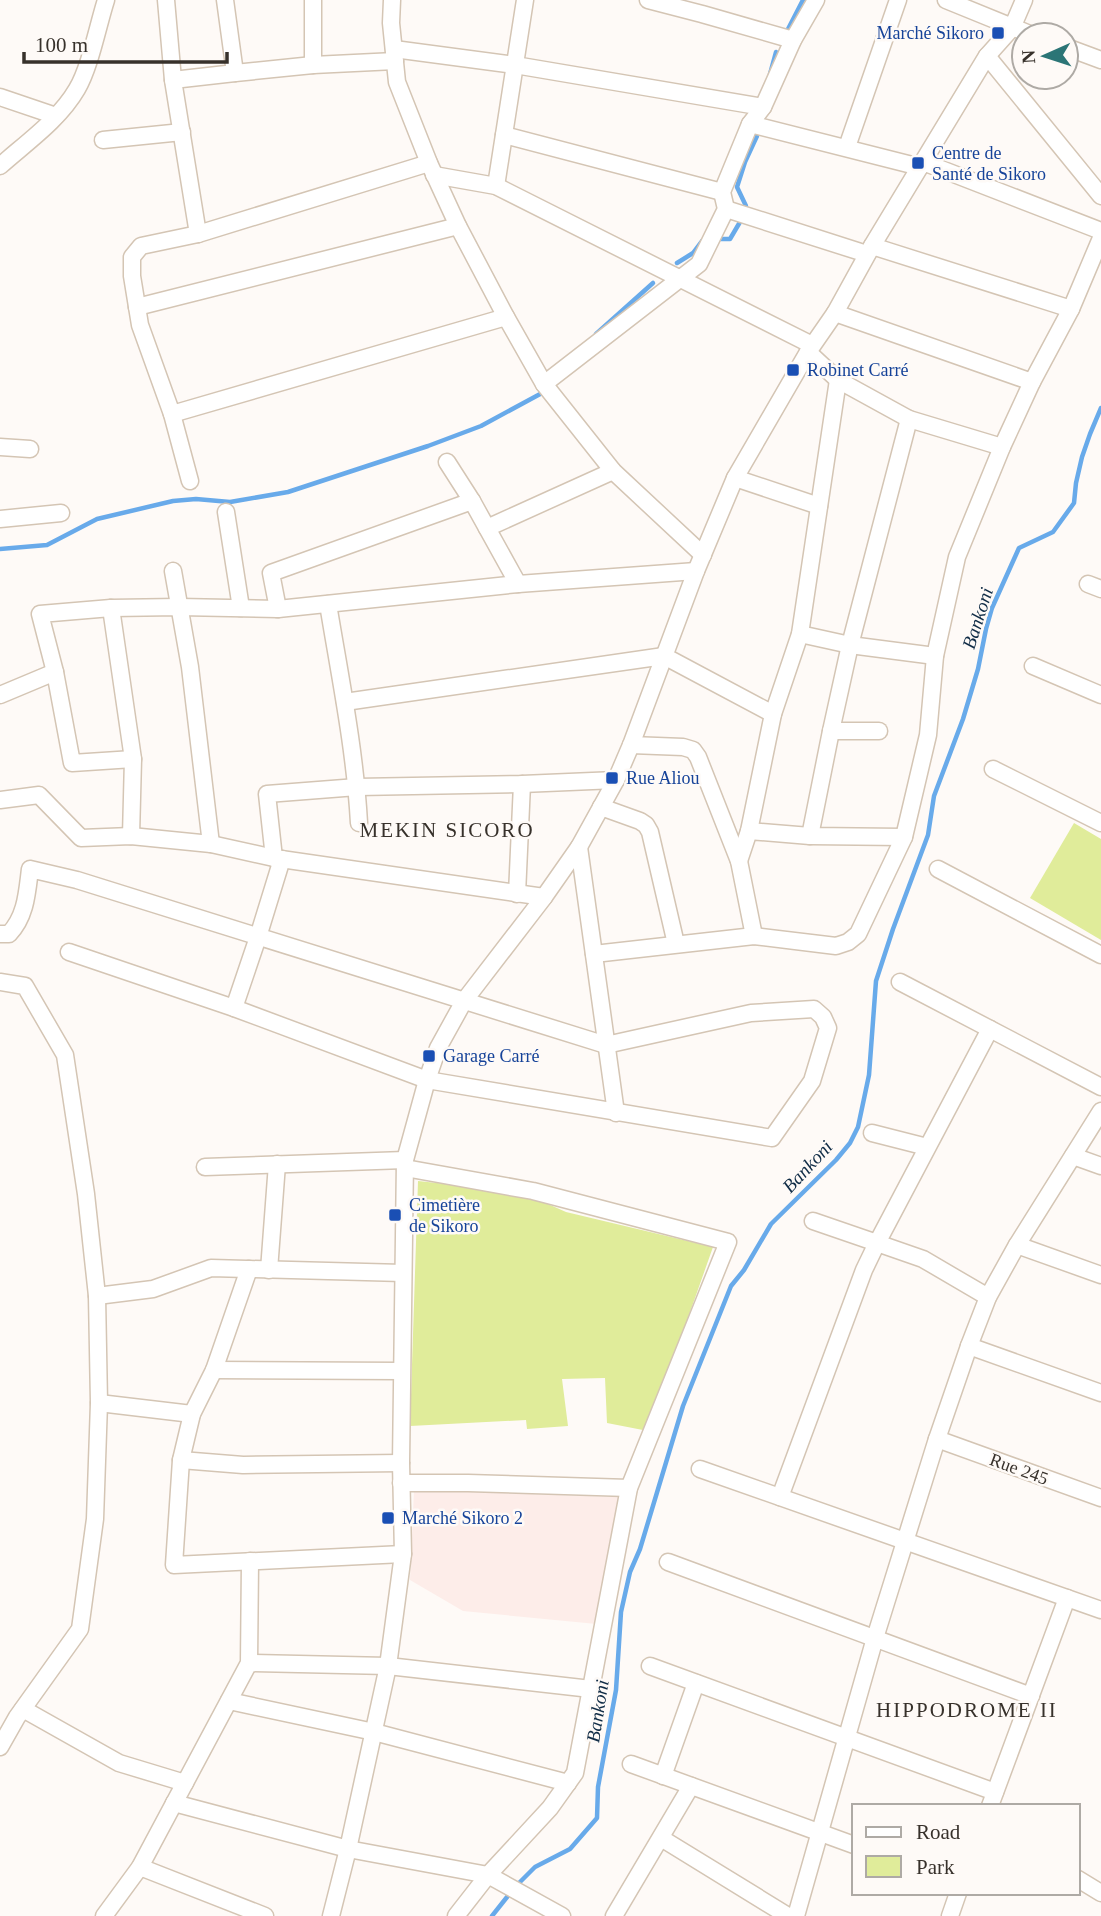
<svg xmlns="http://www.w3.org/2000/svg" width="1101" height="1916" font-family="'Times New Roman',serif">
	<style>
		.commercial { fill: #fdede9 }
		.green { fill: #e0ec9a }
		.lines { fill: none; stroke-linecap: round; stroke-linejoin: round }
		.stream { stroke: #68aaea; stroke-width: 4.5 }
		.minor-casing { stroke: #d4c5b4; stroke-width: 19 }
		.minor { stroke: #fff; stroke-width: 16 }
		.transit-dot { fill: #1a4fb4; stroke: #fefaf7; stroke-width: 2.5 }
		.labels { text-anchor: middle; stroke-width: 5; stroke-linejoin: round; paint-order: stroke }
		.transit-label { font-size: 18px; fill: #164399; stroke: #fefaf7; text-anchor: start }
		.street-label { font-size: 18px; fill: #37312b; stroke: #fefaf7 }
		.water-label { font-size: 19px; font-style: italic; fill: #102c46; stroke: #fefaf7 }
		.quarter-label { font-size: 21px; letter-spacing: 2px; fill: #37312b; stroke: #fefaf7 }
	</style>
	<rect width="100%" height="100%" fill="#fefaf7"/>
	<path class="commercial" d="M 414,1490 L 619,1497 L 607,1625 L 463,1611 L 410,1580 Z"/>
	<g class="green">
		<path d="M 1074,823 L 1101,839 L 1101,940 L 1030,898 Z"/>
		<path d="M 418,1181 L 494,1189 L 530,1196 L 566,1212 L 713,1247 L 648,1431 L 607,1423 L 605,1378 L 562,1379 L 568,1426 L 527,1429 L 526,1420 L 410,1426 Z"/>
	</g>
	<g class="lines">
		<g class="stream">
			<path d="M 787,31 L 803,0"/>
			<path d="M 770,74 L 776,52"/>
			<path d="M 746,206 L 737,187 L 745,162 L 757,136"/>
			<path d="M 718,239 L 730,239 L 740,222"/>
			<path d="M 677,263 L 693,253 L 702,241"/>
			<path d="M 596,334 L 653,283"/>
			<path d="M 0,549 L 47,545 L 97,519 L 173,501 L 196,499 L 230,502 L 288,492 L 428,446 L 481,426 L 542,393"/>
			<path d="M 517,1885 L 535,1867 L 570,1849 L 597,1818 L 598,1787 L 616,1690 L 621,1612 L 630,1572 L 640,1549 L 683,1406 L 731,1286 L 744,1270 L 771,1224 L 836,1160 L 850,1143 L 858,1127 L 869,1075 L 876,981 L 893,929 L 928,835 L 934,796 L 963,719 L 978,669 L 986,629 L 992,608 L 1019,548 L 1053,532 L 1074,503 L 1076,483 L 1082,457 L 1090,434 L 1101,408"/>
			<path d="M 492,1916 L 511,1892"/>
		</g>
		<g class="minor-casing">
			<g id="minor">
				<path d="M 166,0 L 173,80 L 198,234"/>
				<path d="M 313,0 L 313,65"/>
				<path d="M 392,0 L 391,23 L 397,82 L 429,163 L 458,226 L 506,317 L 544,384 L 613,471 L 703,555"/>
				<path d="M 648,0 L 702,14 L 793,40"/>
				<path d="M 946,0 L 1032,35"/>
				<path d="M 1066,47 L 1101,60"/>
				<path d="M 394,49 L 515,65 L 763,107"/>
				<path d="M 987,56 L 1101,196"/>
				<path d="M 235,73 L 313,65 L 395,61"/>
				<path d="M 173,80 L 235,73 L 225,0"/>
				<path d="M 0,97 L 56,116"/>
				<path d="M 750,124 L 920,167"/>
				<path d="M 504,135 L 722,192"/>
				<path d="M 103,140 L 182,132"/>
				<path d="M 847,147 L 898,0"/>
				<path d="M 923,162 L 1101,231"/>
				<path d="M 0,166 C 27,142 59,120 77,89 C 90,67 98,25 106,0"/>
				<path d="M 434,175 L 496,186 L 812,345"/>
				<path d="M 496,186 L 525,0"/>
				<path d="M 726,209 L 867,254"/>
				<path d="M 872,246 L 1071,309"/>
				<path d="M 137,307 L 458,226"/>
				<path d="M 835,313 L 1032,382"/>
				<path d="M 808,352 L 838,380 L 909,419 L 1002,447"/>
				<path d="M 544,384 L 699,264 L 726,209 L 722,192 L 750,124 L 763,107 L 793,40 L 816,0"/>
				<path d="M 172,414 L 506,317"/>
				<path d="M 0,447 L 30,449"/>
				<path d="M 447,462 L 472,501 L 518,584"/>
				<path d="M 735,478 L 819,506"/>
				<path d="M 190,481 L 172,414 L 140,325 L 132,276 L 132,257 L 141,246 L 198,234 L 429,163"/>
				<path d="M 226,512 L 241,608"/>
				<path d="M 0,519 L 61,513"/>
				<path d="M 487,528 L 613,471"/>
				<path d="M 173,571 L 190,667 L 211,844"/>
				<path d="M 1088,584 L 1101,589"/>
				<path d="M 328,604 C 340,677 355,750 359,823"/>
				<path d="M 111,608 L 133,759 L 131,836"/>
				<path d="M 278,609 L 271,573 L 472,501"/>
				<path d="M 800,634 L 850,645 L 935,656"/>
				<path d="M 1033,666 L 1101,695"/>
				<path d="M 0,695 L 55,672"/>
				<path d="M 345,702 L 664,656 L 773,714"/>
				<path d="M 831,731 L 879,731"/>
				<path d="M 631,745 L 683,747 L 693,750 L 698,757 L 739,861 L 754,936"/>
				<path d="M 133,759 L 72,763 L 55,672 L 40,614 L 111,608 L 179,607 L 278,609 L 518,584 L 696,571"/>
				<path d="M 993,769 L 1101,823"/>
				<path d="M 0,800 L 39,795 L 81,838 L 131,836 L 211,844 L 274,858 L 544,897"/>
				<path d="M 601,807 L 640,821 L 646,825 L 650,832 L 676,944"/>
				<path d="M 749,831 L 773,714 L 800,634 L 838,380"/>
				<path d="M 904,837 L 810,836 L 831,731 L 850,645 L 909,419"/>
				<path d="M 579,847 L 616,1113"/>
				<path d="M 274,858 L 267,794 L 357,787 L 522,784 L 616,780"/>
				<path d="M 739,861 L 749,831 L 810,836"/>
				<path d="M 938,869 L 1101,955"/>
				<path d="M 517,894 L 522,784"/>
				<path d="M 0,934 L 9,934 C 26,916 27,893 30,869 L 77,880 L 606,1045 L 751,1013 L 814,1009 L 823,1017 L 828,1028 L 812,1081 L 772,1138 L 427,1080 L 234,1008 L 69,952"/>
				<path d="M 594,954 L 754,936 L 836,946 L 848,942 L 858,934 L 904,837 L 928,735 L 935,656 L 957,557 L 1002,447 L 1032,382 L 1071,309 L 1101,238"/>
				<path d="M 0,982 L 25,986 L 65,1055 L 86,1194 L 97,1296 L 99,1403 L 95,1519 L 80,1629 L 17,1717 L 0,1747"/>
				<path d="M 900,982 L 1101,1087"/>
				<path d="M 234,1008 L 258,937 L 282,859"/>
				<path d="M 872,1133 L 927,1147"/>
				<path d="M 1073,1156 L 1101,1166"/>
				<path d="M 205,1167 L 405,1160"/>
				<path d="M 405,1168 L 533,1191 L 728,1242 L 629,1488 L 575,1773 L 550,1808 L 488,1875 L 456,1916"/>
				<path d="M 1017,1245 L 1101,1275"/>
				<path d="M 249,1269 L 214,1370 L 192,1414 L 181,1460 L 174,1565 L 403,1554"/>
				<path d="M 269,1270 L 277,1164"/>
				<path d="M 97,1296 L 153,1289 L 211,1268 L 403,1273"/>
				<path d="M 988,1297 L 923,1259 L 877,1243 L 990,1029"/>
				<path d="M 969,1346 L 1101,1393"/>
				<path d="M 214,1370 L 401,1371"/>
				<path d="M 99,1403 L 192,1414"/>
				<path d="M 937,1439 L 1101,1498"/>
				<path d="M 181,1460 L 243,1465 L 401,1463"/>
				<path d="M 700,1469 L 1101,1610"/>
				<path d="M 401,1483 L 468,1483 L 629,1488"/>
				<path d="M 780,1497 L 864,1270 L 877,1243 L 813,1221"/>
				<path d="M 668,1562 L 1031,1696"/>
				<path d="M 249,1663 L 388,1666 L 591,1689"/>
				<path d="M 650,1666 L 995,1792"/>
				<path d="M 229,1701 L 374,1732 L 568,1783"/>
				<path d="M 23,1709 L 119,1763 L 185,1783"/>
				<path d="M 631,1764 L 854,1845"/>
				<path d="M 663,1776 L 696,1683"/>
				<path d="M 174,1803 L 348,1849 L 488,1875 L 562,1916"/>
				<path d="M 990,1806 L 1067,1598"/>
				<path d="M 661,1838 L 788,1916"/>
				<path d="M 140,1867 L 265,1916"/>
				<path d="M 1078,1879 L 1101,1893"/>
				<path d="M 104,1916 L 140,1867 L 249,1663 L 250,1561"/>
				<path d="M 331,1916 L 348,1849 L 388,1666 L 403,1554 L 401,1463 L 405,1160 L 427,1080 L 438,1048 L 464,1001 L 544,897 L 579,847 L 616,780 L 631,745 L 696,571 L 735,478 L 808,352 L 835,313 L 872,246 L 987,56 L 1012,28 L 1024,0"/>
				<path d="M 614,1916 L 691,1786"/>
				<path d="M 796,1916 L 875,1638 L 937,1439 L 969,1346 L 988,1297 L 1017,1245 L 1101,1111"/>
				<path d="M 950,1916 L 958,1893"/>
			</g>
		</g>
		<use href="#minor" class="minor"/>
	</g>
	<g class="transit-dot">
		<rect x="991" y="26" width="14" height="14" rx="3.5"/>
		<rect x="911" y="156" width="14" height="14" rx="3.5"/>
		<rect x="786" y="363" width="14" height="14" rx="3.5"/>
		<rect x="605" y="771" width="14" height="14" rx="3.5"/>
		<rect x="422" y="1049" width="14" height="14" rx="3.5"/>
		<rect x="388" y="1208" width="14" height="14" rx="3.5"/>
		<rect x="381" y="1511" width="14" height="14" rx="3.5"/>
	</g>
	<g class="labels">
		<g class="transit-label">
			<text x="984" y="39" text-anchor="end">Marché Sikoro</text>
			<text x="932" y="159">Centre de<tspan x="932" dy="21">Santé de Sikoro</tspan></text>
			<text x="807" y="376">Robinet Carré</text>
			<text x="626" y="784">Rue Aliou</text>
			<text x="443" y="1062">Garage Carré</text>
			<text x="409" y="1211">Cimetière<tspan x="409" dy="21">de Sikoro</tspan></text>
			<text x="402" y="1524">Marché Sikoro 2</text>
		</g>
		<g class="street-label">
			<text transform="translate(1019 1469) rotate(20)" y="6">Rue 245</text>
		</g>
		<g class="water-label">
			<text transform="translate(977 618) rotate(-72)" y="7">Bankoni</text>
			<text transform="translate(807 1166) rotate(-47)" y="7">Bankoni</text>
			<text transform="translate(597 1711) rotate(-81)" y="7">Bankoni</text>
		</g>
		<g class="quarter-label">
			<text x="447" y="837">MEKIN SICORO</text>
			<text x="967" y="1717">HIPPODROME II</text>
		</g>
	</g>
	<rect x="852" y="1804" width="228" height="91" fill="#fefaf7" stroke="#aeaaa5" stroke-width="2"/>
	<rect x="866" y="1827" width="35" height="10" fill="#ffffff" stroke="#aeaaa5" stroke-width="2"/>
	<text x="916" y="1839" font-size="21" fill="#37312b">Road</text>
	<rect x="866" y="1856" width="35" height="21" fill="#e0ec9a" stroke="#aeaaa5" stroke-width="2"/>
	<text x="916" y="1874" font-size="21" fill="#37312b">Park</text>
	<g transform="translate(1045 56) rotate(267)"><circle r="33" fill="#fefaf7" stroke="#aeaaa5" stroke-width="2"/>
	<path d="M0-5L12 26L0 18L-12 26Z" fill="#2b7576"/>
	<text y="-10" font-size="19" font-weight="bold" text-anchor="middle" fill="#37312b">N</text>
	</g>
	<path d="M24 52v10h203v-10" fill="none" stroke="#37312b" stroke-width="3.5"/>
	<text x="35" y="52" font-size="21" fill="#37312b" stroke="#fefaf7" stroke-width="5" paint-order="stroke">100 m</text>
</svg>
